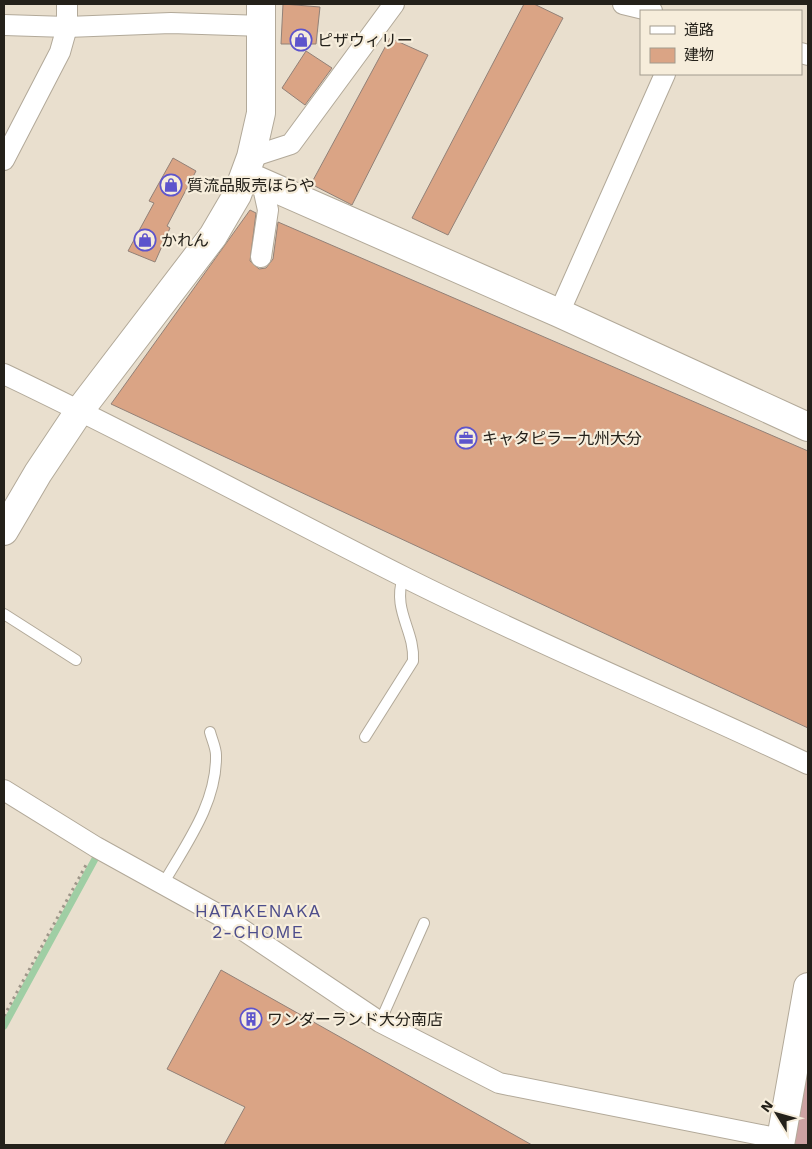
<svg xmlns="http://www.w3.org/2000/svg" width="812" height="1149" font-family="'Work Sans','Noto Sans JP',sans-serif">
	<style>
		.green { fill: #cda2a2 }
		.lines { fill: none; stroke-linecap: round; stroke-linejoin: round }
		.stream { stroke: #9fcea4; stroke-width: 7 }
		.building { fill: #daa485; stroke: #928177 }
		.lane-casing { stroke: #b2a999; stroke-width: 12 }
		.street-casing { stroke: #b2a999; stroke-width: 22 }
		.secondary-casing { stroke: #b2a999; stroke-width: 30 }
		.path { stroke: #9e9689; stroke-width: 3; stroke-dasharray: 2.5 4; stroke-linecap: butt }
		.lane { stroke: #fff; stroke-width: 10 }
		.street { stroke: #fff; stroke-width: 20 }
		.secondary { stroke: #fff; stroke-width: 28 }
		.labels { text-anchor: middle; stroke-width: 4.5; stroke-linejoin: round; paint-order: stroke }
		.poi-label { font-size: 16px; fill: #24211a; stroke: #f6eddb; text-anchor: start }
		.neighbourhood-label { font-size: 18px; letter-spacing: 1px; fill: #4d4d8b; stroke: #f6eddb }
	</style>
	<rect width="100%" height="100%" fill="#e9dfce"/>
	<path class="green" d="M 808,1027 L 808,1145 L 791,1145 Z"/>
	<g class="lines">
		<path class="stream" d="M 4,1026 L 95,859"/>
	</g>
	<g class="building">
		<path d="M 283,4 L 320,7 L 316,44 L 281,44 Z"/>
		<path d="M 524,4 L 534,4 L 563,18 L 448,235 L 412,218 Z"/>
		<path d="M 390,38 L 428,55 L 352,205 L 311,184 Z"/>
		<path d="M 306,51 L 332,68 L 305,105 L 282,88 Z"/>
		<path d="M 173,158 L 196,171 L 167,226 L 170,228 L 155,262 L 128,251 L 154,203 L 149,201 Z"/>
		<path d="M 250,210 L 256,213 L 250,261 L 259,269 L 266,268 L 273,259 L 278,222 L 808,451 L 808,728 L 111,404 Z"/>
		<path d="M 221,970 L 532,1145 L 224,1145 L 245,1107 L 167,1069 Z"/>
	</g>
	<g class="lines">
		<g class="lane-casing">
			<g id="lane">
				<path d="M 4,614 L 76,660"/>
				<path d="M 365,737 L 413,661 C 415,630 392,611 403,577"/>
				<path d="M 163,884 C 186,844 217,803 216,755 C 216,748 212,740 210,732"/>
				<path d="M 380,1022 L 424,923"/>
			</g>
		</g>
		<g class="street-casing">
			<g id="street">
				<path d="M 623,4 L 652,11"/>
				<path d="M 4,25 L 67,27 L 171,23 L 261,26"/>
				<path d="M 801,53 L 808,55"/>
				<path d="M 251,157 L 291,144 L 394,4"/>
				<path d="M 4,160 L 60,52 L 67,27 L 67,4"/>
				<path d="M 261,257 L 268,210 L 262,183"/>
				<path d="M 559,313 L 665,74"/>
				<path d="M 4,374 C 139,438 271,510 404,577 C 537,644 674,700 808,764"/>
				<path d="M 4,790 L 96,847 L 228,920 L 380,1022 L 499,1083 L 781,1139"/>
			</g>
		</g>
		<g class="secondary-casing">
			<g id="secondary">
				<path d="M 245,175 L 559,313 L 808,427"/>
				<path d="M 4,531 L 38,473 L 80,410 L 213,236 L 237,195 L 251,157 L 261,113 L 261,4"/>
				<path d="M 780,1145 L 808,987"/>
			</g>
		</g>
		<path class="path" d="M 4,1016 L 86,865"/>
		<use href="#lane" class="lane"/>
		<use href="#street" class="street"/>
		<use href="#secondary" class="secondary"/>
	</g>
	<defs>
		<g id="shop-ring" transform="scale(1.125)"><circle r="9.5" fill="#f6eddb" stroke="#5d54cc" stroke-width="1.5"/><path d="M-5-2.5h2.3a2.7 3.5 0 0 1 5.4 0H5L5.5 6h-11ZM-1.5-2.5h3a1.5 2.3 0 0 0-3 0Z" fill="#5d54cc"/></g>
		<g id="office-ring" transform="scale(1.125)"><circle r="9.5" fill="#f6eddb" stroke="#5d54cc" stroke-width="1.5"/><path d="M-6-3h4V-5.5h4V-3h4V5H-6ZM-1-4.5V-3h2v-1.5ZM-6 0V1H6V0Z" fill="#5d54cc"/></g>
		<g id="building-ring" transform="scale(1.125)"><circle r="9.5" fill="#f6eddb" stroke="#5d54cc" stroke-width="1.5"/><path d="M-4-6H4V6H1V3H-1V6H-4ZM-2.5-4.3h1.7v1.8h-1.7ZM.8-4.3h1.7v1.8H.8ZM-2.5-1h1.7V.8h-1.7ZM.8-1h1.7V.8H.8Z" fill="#5d54cc"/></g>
	</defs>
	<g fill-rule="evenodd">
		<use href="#shop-ring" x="301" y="40"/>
		<use href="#shop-ring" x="171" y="185"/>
		<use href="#shop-ring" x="145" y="240"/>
		<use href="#office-ring" x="466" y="438"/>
		<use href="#building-ring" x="251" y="1019"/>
	</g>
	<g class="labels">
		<g class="poi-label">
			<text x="317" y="46">ピザウィリー</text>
			<text x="187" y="191">質流品販売ほらや</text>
			<text x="161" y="246">かれん</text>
			<text x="482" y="444">キャタピラー九州大分</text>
			<text x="267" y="1025">ワンダーランド大分南店</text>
		</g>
		<g class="neighbourhood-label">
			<text x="258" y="917">HATAKENAKA<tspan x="258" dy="21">2-CHOME</tspan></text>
		</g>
	</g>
	<rect width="812" height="1149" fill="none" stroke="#24211a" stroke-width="10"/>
	<rect x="640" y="10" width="162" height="65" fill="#f6eddb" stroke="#a29b8e"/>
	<rect x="650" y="26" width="25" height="8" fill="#ffffff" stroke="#a29b8e"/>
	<text x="684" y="35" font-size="15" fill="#24211a">道路</text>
	<rect x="650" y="48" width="25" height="15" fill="#daa485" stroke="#a29b8e"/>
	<text x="684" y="60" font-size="15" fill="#24211a">建物</text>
	<g transform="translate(777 1114) rotate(307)" stroke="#f6eddb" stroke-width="4" paint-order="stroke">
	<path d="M0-4L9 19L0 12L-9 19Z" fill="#24211a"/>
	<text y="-8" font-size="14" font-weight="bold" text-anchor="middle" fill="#24211a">N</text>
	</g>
</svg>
